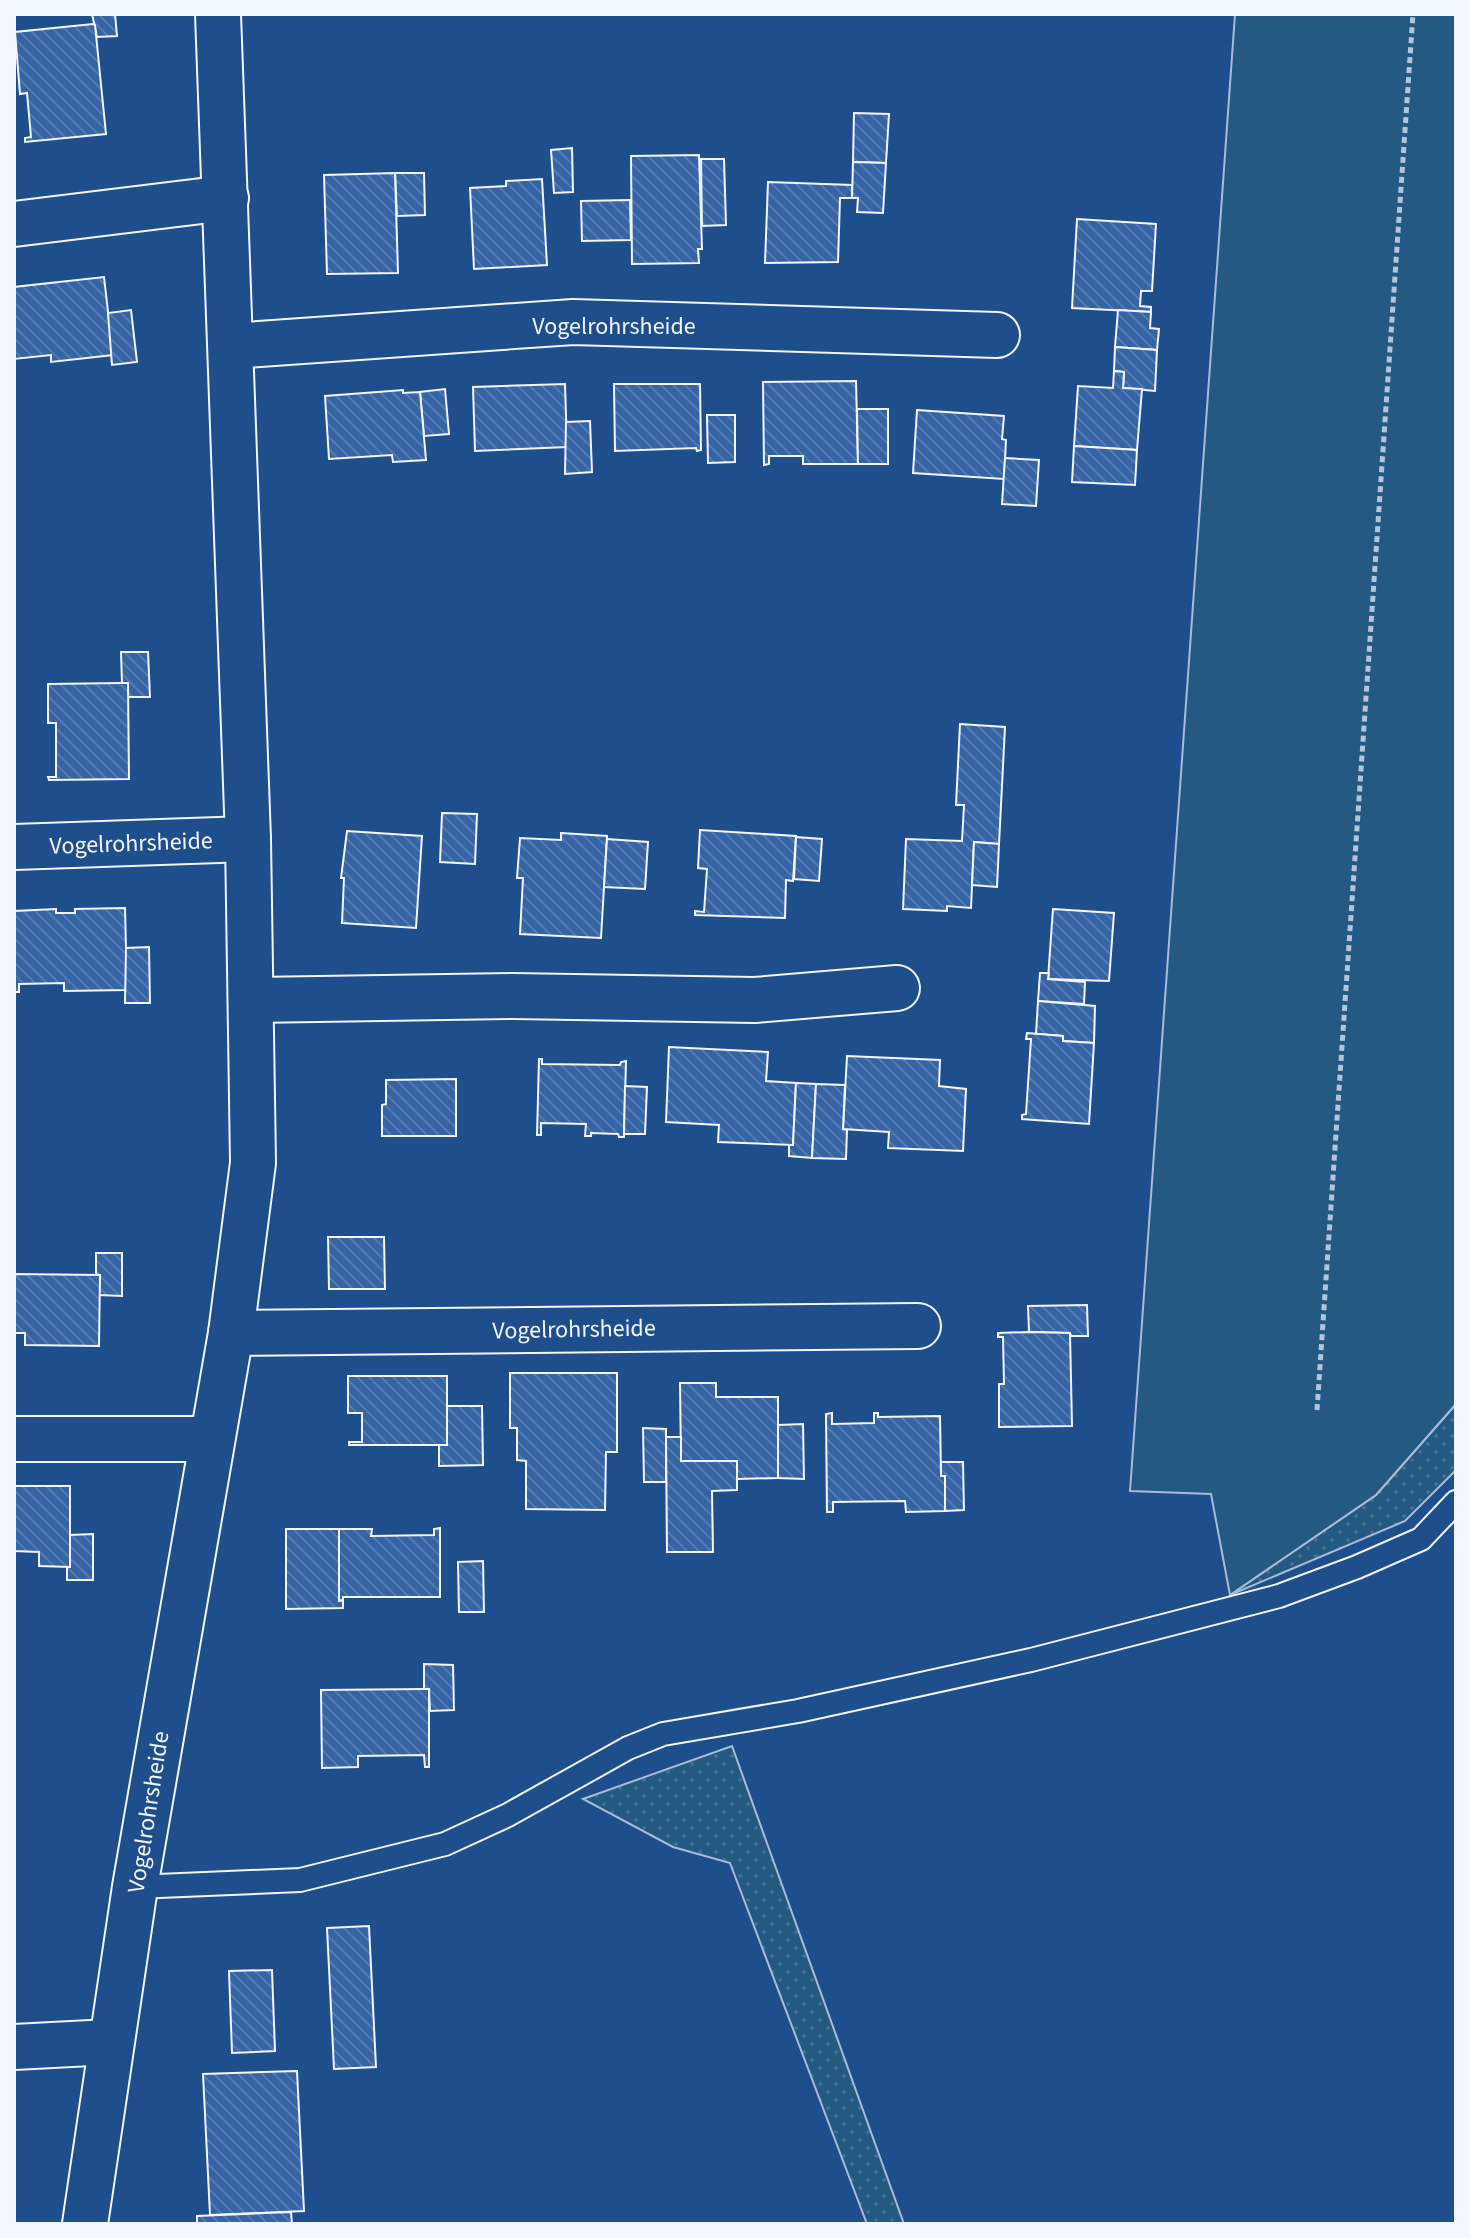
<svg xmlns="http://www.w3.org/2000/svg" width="1470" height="2238" font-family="'Source Sans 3',sans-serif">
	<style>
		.grass { fill: url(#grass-dots); stroke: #a8bbd7; stroke-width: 2 }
		.green { fill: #245a82; stroke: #a8bbd7; stroke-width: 2 }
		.building { fill: url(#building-back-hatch); stroke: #f2f6ff; stroke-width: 2 }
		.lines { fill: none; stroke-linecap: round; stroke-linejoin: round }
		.lane-casing { stroke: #f2f6ff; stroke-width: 26 }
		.street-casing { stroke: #f2f6ff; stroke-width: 48 }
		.path { stroke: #b3c4dc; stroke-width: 5; stroke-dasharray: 6 4; stroke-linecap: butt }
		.lane { stroke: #1f4e8c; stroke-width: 22 }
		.street { stroke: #1f4e8c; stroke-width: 44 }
		.labels { text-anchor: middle; stroke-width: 6; stroke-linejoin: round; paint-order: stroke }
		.street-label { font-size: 24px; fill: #f2f6ff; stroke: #1f4e8c }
	</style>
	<defs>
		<pattern id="grass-dots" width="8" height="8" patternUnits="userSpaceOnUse" patternTransform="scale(2)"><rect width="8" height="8" fill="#245a82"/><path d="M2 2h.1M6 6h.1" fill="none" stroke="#447295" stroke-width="1.8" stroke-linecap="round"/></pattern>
		<pattern id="building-back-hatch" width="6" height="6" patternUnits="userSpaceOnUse" patternTransform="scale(2)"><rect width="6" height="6" fill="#3563a3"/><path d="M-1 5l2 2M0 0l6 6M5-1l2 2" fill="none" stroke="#537ab1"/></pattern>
	</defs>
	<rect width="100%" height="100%" fill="#1f4e8c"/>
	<g class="grass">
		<path d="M 1456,1404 L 1456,1470 L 1405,1521 L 1230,1595 L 1376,1495 Z"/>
		<path d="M 732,1746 L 904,2224 L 867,2224 L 730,1863 L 673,1847 L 583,1799 Z"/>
	</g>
	<path class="green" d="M 1235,14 L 1456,14 L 1456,1404 L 1376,1495 L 1230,1595 L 1211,1494 L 1130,1491 Z"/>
	<g class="building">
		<path d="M 92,14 L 115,14 L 117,36 L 97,37 Z"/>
		<path d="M 93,24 L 95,25 L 106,134 L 25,142 L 25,138 L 31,137 L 27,93 L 20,94 L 15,32 Z"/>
		<path d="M 854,113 L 889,114 L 886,163 L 853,162 Z"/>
		<path d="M 572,148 L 573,192 L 554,193 L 551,150 Z"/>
		<path d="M 699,155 L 702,249 L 698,249 L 699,263 L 632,264 L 631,156 Z"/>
		<path d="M 701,159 L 724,159 L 726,225 L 702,226 Z"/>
		<path d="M 853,162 L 886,163 L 883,213 L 857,212 L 858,198 L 852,198 Z"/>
		<path d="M 395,173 L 424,173 L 425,215 L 397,216 Z"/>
		<path d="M 395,173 L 398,273 L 327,274 L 324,175 Z"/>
		<path d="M 542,179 L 547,265 L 474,269 L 470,188 L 506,186 L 506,181 Z"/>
		<path d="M 768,182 L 852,185 L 852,198 L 840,198 L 838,262 L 765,263 Z"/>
		<path d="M 630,200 L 631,240 L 582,241 L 581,201 Z"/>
		<path d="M 1077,219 L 1156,224 L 1152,291 L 1141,291 L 1140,306 L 1151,307 L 1151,312 L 1072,308 Z"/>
		<path d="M 104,277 L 113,355 L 51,362 L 51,355 L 14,359 L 14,287 Z"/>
		<path d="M 131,310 L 137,362 L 112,365 L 108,313 Z"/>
		<path d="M 1118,310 L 1151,312 L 1150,328 L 1159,329 L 1157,350 L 1115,347 Z"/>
		<path d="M 1115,347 L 1157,350 L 1155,391 L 1123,388 L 1124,372 L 1114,371 Z"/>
		<path d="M 1114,371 L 1124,372 L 1123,388 L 1142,389 L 1137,450 L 1074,446 L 1078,386 L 1113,388 Z"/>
		<path d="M 856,381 L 858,464 L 803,464 L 803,456 L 769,456 L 769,464 L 764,465 L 763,382 Z"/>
		<path d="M 565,384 L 567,447 L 475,451 L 473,387 Z"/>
		<path d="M 614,384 L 700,384 L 701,450 L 697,451 L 696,448 L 615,451 Z"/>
		<path d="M 445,389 L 449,434 L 424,436 L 420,392 Z"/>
		<path d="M 403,390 L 403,393 L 420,392 L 426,460 L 393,462 L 392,455 L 329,459 L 325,396 Z"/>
		<path d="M 857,409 L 888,409 L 888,464 L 858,464 Z"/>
		<path d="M 917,410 L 1004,416 L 1002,439 L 1006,440 L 1004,479 L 913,473 Z"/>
		<path d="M 707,415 L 735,415 L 735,462 L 708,463 Z"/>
		<path d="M 590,421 L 592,472 L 565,474 L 566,422 Z"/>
		<path d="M 1074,446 L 1137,450 L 1135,485 L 1072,482 Z"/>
		<path d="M 1005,458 L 1039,460 L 1036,506 L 1002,504 Z"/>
		<path d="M 121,652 L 148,652 L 150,697 L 128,697 L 128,683 L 122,683 Z"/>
		<path d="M 122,683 L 128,683 L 129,779 L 49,780 L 48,777 L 56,777 L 56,723 L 48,723 L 48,684 Z"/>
		<path d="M 960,724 L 1005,727 L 999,844 L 974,842 L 971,908 L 947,906 L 947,911 L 903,909 L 906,839 L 962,841 L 964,805 L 956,805 Z"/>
		<path d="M 442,813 L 477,814 L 475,864 L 440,862 Z"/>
		<path d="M 700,830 L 796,836 L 793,881 L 786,880 L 785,918 L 695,915 L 695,911 L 704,912 L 707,869 L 698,868 Z"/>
		<path d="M 347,831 L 422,836 L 416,928 L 342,923 L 344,878 L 341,878 Z"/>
		<path d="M 561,833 L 607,836 L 601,938 L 520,934 L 523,878 L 517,878 L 520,838 L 561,840 Z"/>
		<path d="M 796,837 L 822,839 L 819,881 L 794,879 Z"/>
		<path d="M 607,839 L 648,842 L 645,889 L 604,887 Z"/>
		<path d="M 974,842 L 999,844 L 997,887 L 972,885 Z"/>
		<path d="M 125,908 L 127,990 L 64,991 L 64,983 L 19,984 L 19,992 L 14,992 L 14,911 L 56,909 L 56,913 L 75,913 L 75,909 Z"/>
		<path d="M 1053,909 L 1114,913 L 1109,981 L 1048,979 Z"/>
		<path d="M 149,947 L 150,1003 L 125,1003 L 126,948 Z"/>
		<path d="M 1040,973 L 1049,973 L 1048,979 L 1085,982 L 1084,1004 L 1038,1001 Z"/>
		<path d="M 1038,1001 L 1095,1006 L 1094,1043 L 1063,1041 L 1063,1036 L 1036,1034 Z"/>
		<path d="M 1027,1033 L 1063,1036 L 1063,1041 L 1094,1043 L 1089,1124 L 1022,1119 L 1022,1115 L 1026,1114 L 1031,1039 L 1026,1039 Z"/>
		<path d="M 669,1047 L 768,1052 L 766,1081 L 796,1083 L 793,1145 L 718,1142 L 719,1125 L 666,1122 Z"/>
		<path d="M 847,1056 L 940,1060 L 939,1086 L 966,1089 L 963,1151 L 888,1148 L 889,1132 L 843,1129 Z"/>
		<path d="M 539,1059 L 542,1059 L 542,1064 L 620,1065 L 621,1062 L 626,1061 L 624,1137 L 619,1137 L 618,1134 L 591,1133 L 591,1136 L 585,1136 L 586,1124 L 541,1123 L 541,1135 L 537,1135 Z"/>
		<path d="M 456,1079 L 456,1136 L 382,1136 L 382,1105 L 386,1104 L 386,1080 Z"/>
		<path d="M 796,1083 L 816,1084 L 812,1158 L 789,1156 L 789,1145 L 793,1145 Z"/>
		<path d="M 816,1084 L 845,1085 L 843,1129 L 847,1130 L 846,1159 L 812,1158 Z"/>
		<path d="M 625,1086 L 647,1087 L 645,1134 L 624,1134 Z"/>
		<path d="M 328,1237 L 384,1237 L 385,1289 L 329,1289 Z"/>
		<path d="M 96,1253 L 122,1253 L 122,1296 L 99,1295 L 100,1275 L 96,1274 Z"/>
		<path d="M 14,1274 L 100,1275 L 99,1346 L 25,1345 L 25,1333 L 14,1333 Z"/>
		<path d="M 1087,1305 L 1088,1336 L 1071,1336 L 1070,1333 L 1029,1332 L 1028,1306 Z"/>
		<path d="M 1029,1332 L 1070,1333 L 1072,1426 L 999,1427 L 999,1384 L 1004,1384 L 1003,1337 L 998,1337 L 998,1333 Z"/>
		<path d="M 510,1373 L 617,1373 L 617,1452 L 606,1452 L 605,1510 L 526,1509 L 526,1461 L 517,1460 L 517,1428 L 510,1428 Z"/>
		<path d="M 348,1376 L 447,1376 L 447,1445 L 349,1445 L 349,1442 L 362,1442 L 362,1413 L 348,1413 Z"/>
		<path d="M 680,1383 L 716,1383 L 716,1397 L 778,1397 L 778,1478 L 737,1479 L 737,1461 L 681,1461 Z"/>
		<path d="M 447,1406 L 482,1406 L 483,1465 L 439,1466 L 439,1445 L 447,1445 Z"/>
		<path d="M 832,1413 L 832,1424 L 874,1423 L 874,1413 L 878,1413 L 878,1417 L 940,1416 L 941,1476 L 945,1476 L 945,1511 L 906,1512 L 905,1501 L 833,1502 L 833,1512 L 827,1512 L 826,1414 Z"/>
		<path d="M 803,1424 L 804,1479 L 778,1478 L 778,1425 Z"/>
		<path d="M 643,1428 L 666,1429 L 666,1482 L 644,1482 Z"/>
		<path d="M 666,1437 L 681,1437 L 681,1461 L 737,1461 L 737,1490 L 712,1491 L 713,1552 L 667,1552 Z"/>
		<path d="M 941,1462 L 963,1462 L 964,1510 L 945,1511 L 945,1476 L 941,1476 Z"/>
		<path d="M 14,1486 L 70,1486 L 70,1567 L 39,1566 L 39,1552 L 14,1551 Z"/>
		<path d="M 440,1528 L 440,1597 L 343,1597 L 343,1600 L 339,1601 L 339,1529 L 372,1529 L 371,1536 L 434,1535 L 434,1529 Z"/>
		<path d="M 286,1529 L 339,1529 L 339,1601 L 343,1600 L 343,1608 L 286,1609 Z"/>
		<path d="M 93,1534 L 93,1580 L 67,1580 L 67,1567 L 70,1567 L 70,1535 Z"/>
		<path d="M 483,1561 L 484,1612 L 459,1612 L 458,1562 Z"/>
		<path d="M 424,1664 L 453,1665 L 454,1710 L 430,1711 L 429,1689 L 424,1689 Z"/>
		<path d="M 424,1689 L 429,1689 L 429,1767 L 425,1767 L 424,1755 L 358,1756 L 358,1767 L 322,1768 L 321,1690 Z"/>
		<path d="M 369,1926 L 376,2067 L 334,2069 L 327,1928 Z"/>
		<path d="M 272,1970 L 275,2051 L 232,2053 L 229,1971 Z"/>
		<path d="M 297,2071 L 304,2211 L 210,2215 L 203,2074 Z"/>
		<path d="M 291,2212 L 292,2224 L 197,2224 L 197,2216 Z"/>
	</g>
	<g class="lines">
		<g class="lane-casing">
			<path id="lane" d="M 135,1887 L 300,1880 L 445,1844 L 508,1815 L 628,1748 L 663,1734 L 798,1711 L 1031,1660 L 1279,1596 L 1357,1567 L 1421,1539 L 1456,1502"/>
		</g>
		<g class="street-casing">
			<g id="street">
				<path d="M 14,224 L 226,198"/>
				<path d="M 231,346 L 573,322 L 997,335"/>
				<path d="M 14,847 L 248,839"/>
				<path d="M 252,1000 L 513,996 L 755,1000 L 897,988"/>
				<path d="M 231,1333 L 918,1326"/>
				<path d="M 14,1439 L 210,1439"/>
				<path d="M 14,2047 L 110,2042"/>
				<path d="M 85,2224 L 135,1887 L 231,1333 L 253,1163 L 248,839 L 218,14"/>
			</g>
		</g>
		<path class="path" d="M 1317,1410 L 1413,14"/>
		<use href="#lane" class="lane"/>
		<use href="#street" class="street"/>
	</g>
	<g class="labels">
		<g class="street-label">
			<text x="614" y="334">Vogelrohrsheide</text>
			<text transform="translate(131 843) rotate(-2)" y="8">Vogelrohrsheide</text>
			<text transform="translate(574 1329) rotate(-1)" y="8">Vogelrohrsheide</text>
			<text transform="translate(148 1812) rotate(-81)" y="8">Vogelrohrsheide</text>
		</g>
	</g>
	<rect width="1470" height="2238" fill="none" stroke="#f2f6ff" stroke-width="32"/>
</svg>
